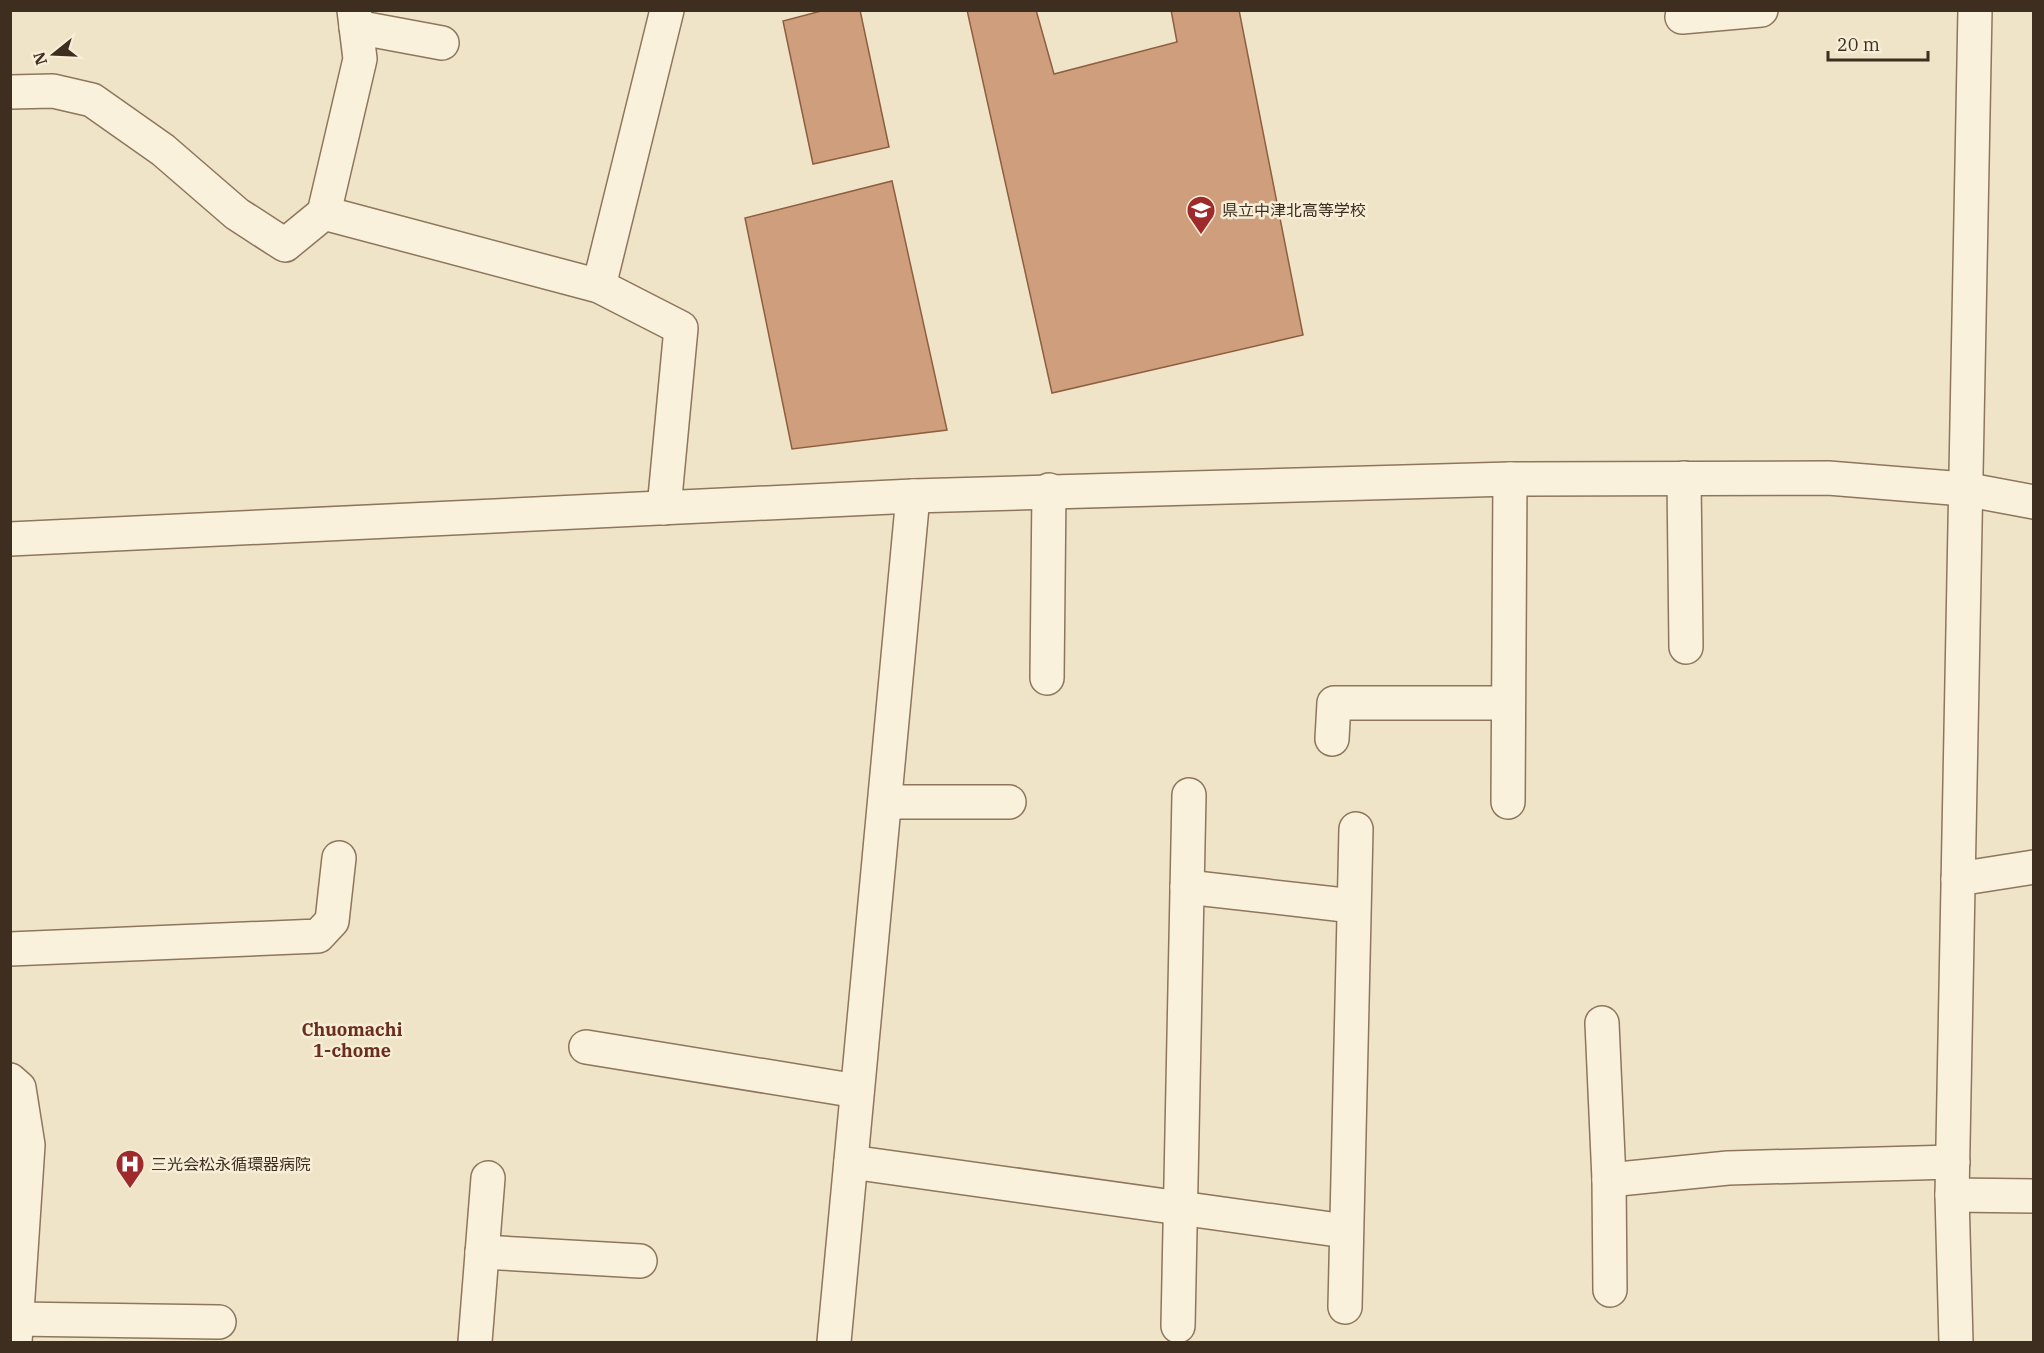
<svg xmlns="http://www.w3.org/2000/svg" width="2044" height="1353" font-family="'IBM Plex Serif','Noto Sans JP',serif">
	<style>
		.building { fill: #cf9f7d; stroke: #8d5f41; stroke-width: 1.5 }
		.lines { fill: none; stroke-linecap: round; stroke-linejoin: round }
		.street-casing { stroke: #8d765c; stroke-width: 36 }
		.street { stroke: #faf1dc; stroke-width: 33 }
		.labels { text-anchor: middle; stroke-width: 5; stroke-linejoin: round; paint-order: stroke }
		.poi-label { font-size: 16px; fill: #3d2e20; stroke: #f7eed8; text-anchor: start }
		.neighbourhood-label { font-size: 18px; font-weight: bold; fill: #6b2e1e; stroke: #f7eed8 }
	</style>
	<rect width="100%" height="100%" fill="#f0e4c8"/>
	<g class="building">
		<path d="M 825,10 L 860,10 L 889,147 L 813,164 L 783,21 Z"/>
		<path d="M 967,10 L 1036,10 L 1054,74 L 1177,42 L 1171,10 L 1239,10 L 1303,335 L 1052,393 Z"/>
		<path d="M 892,181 L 947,430 L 792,449 L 745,218 Z"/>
	</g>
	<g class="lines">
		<g class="street-casing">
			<g id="street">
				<path d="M 1682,17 L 1761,10"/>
				<path d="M 356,27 L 442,43"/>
				<path d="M 10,92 L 53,91 L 92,100 L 163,150 L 237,214 L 285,245 L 324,213 L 360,59 L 354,10"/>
				<path d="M 324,213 L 599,286 L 681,328 L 664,508"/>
				<path d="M 599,286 L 667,10"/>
				<path d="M 1684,478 L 1686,647"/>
				<path d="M 10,539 L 913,496 L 1510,479 L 1828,478 L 1964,489 L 2034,502"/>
				<path d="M 1047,678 L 1049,490"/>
				<path d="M 1332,739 L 1334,703 L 1508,703"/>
				<path d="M 885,802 L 1009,802"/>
				<path d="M 1508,802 L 1510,479"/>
				<path d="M 1958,879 L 2034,867"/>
				<path d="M 1187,887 L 1353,906"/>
				<path d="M 10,949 L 318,936 L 332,921 L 339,858"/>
				<path d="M 1602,1023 L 1609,1180 L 1610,1290"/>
				<path d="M 586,1047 L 857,1091"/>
				<path d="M 10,1080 L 19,1088 L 28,1145 L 15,1342"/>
				<path d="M 851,1162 L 1345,1231"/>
				<path d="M 1609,1180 L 1728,1168 L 1953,1162"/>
				<path d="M 1952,1195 L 2034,1196"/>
				<path d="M 482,1252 L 640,1261"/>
				<path d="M 1345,1307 L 1356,829"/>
				<path d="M 16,1319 L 219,1322"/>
				<path d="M 1178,1326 L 1189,795"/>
				<path d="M 475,1342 L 488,1178"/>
				<path d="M 834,1342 L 913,496"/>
				<path d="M 1956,1342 L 1952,1195 L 1975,10"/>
			</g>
		</g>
		<use href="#street" class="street"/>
	</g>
	<defs>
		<g id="school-pin" transform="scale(1.5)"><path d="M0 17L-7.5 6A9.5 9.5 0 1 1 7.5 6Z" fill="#9e2a2b" stroke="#f7eed8"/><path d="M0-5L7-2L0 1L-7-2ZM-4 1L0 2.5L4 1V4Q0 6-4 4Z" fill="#fff"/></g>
		<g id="hospital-pin" transform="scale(1.5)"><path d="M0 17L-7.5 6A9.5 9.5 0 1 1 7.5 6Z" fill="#9e2a2b" stroke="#f7eed8"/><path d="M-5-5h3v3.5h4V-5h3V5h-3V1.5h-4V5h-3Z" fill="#fff"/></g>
	</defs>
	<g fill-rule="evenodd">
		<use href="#school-pin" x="1201" y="210"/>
		<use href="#hospital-pin" x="130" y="1164"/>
	</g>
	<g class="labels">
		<g class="poi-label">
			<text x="1222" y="216">県立中津北高等学校</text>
			<text x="151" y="1170">三光会松永循環器病院</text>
		</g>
		<g class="neighbourhood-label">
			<text x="352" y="1036">Chuomachi<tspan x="352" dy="21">1-chome</tspan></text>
		</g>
	</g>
	<rect width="2044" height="1353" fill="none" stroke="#3d2e20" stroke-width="24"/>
	<g transform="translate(54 54) rotate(252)" stroke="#f7eed8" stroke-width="4.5" paint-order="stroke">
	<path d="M0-4.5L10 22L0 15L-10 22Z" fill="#3d2e20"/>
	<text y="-9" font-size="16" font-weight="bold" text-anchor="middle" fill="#3d2e20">N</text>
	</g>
	<path d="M1828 51v9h100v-9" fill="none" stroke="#3d2e20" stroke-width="3"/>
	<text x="1837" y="51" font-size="18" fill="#3d2e20" stroke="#f7eed8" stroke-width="4.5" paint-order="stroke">20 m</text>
</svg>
